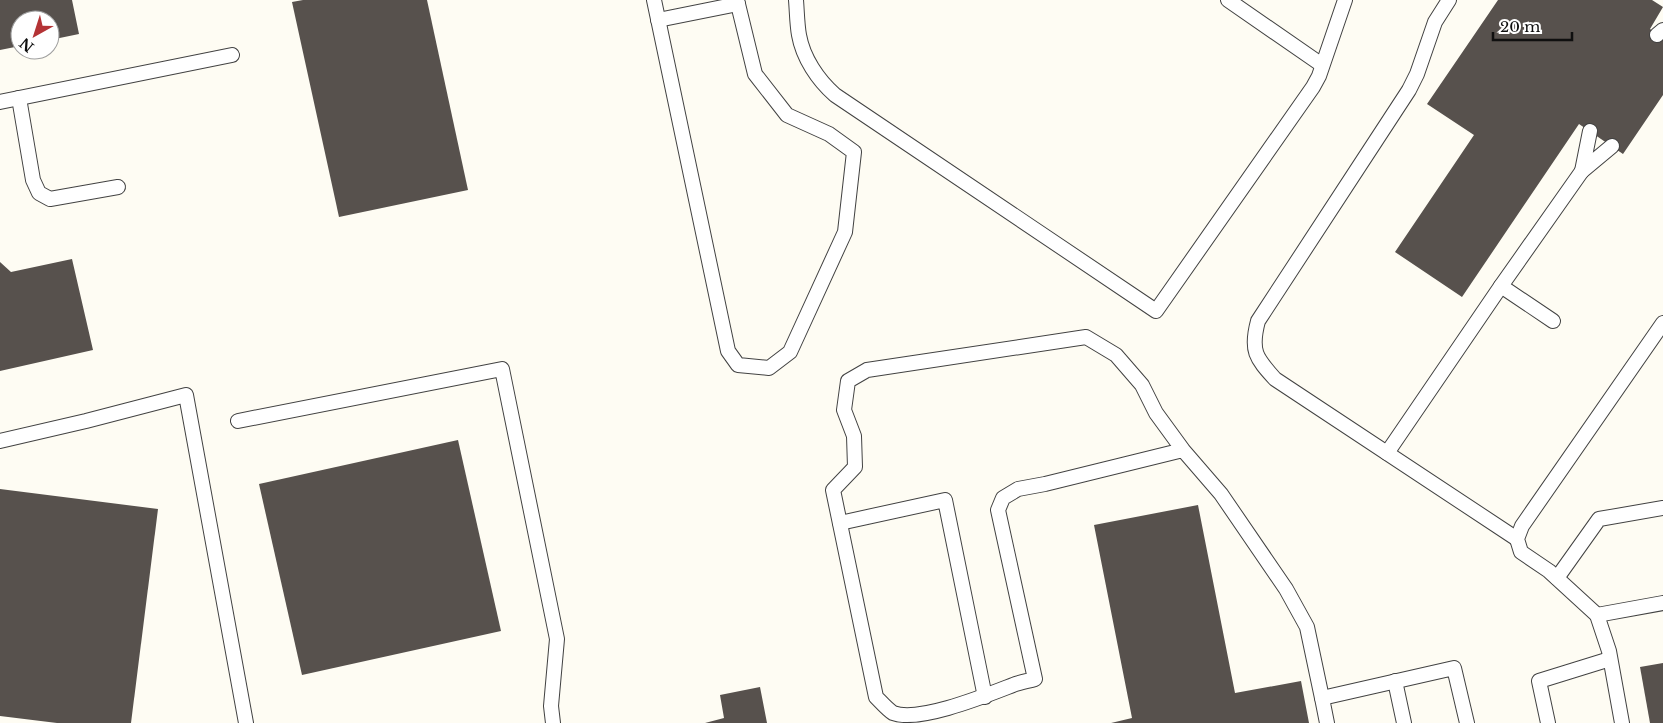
<svg xmlns="http://www.w3.org/2000/svg" width="1663" height="723" font-family="'Libre Baskerville',serif">
	<style>
		.building { fill: #57514d }
		.lines { fill: none; stroke-linecap: round; stroke-linejoin: round }
		.service-casing { stroke: #424242; stroke-width: 16 }
		.service { stroke: #fff; stroke-width: 14 }
	</style>
	<rect width="100%" height="100%" fill="#fefcf3"/>
	<g class="building">
		<path d="M 0,0 L 72,0 L 79,34 L 50,40 L 50,20 L 20,20 L 20,46 L 0,50 Z"/>
		<path d="M 303,0 L 427,0 L 468,190 L 339,217 L 292,2 Z"/>
		<path d="M 1498,0 L 1652,0 L 1663,7 L 1650,29 L 1663,38 L 1663,95 L 1623,154 L 1579,124 L 1462,297 L 1395,252 L 1474,135 L 1427,104 Z"/>
		<path d="M 72,259 L 93,350 L 0,371 L 0,262 L 11,272 Z"/>
		<path d="M 458,440 L 501,631 L 302,675 L 259,484 Z"/>
		<path d="M 0,489 L 158,509 L 131,723 L 57,723 L 0,716 Z"/>
		<path d="M 1198,505 L 1235,693 L 1301,681 L 1309,723 L 1111,723 L 1132,718 L 1094,525 Z"/>
		<path d="M 1663,663 L 1663,723 L 1650,723 L 1640,667 Z"/>
		<path d="M 760,687 L 767,723 L 705,723 L 724,718 L 720,695 Z"/>
	</g>
	<g class="lines">
		<g class="service-casing">
			<g id="service">
				<path d="M 654,0 L 728,351 L 738,365 L 769,368 L 790,352 L 845,232 L 854,152 L 829,134 L 787,115 L 755,74 L 737,0"/>
				<path d="M 796,0 C 797,12 797,24 799,35 C 803,58 818,80 835,95 L 1156,311 L 1313,87 L 1319,76 L 1345,0"/>
				<path d="M 1228,0 L 1322,65"/>
				<path d="M 1449,0 L 1435,22 L 1417,74 L 1409,90 L 1258,321 C 1250,351 1256,358 1275,379 L 1517,539"/>
				<path d="M 658,20 L 738,4"/>
				<path d="M 1657,35 L 1663,30"/>
				<path d="M 19,98 L 33,180 L 39,193 L 50,199 L 118,187"/>
				<path d="M 0,102 L 232,55"/>
				<path d="M 1590,131 L 1582,171 L 1612,146"/>
				<path d="M 1501,286 L 1553,321"/>
				<path d="M 238,421 L 502,369 L 557,639 L 551,706 L 553,723"/>
				<path d="M 0,441 L 86,421 L 186,395 L 246,723"/>
				<path d="M 1183,450 L 1045,484 L 1018,489 L 1003,498 L 998,510 L 1035,679 C 1028,681 1020,682 1013,685 C 987,695 919,723 893,713 C 887,709 881,702 876,697 L 833,490 L 855,467 L 854,436 L 844,410 L 848,381 L 867,370 L 1086,337 L 1116,355 L 1142,385 L 1156,413 L 1183,450 L 1221,494 L 1286,589 L 1307,627 L 1322,698"/>
				<path d="M 1387,453 L 1501,286 L 1582,171"/>
				<path d="M 840,523 L 945,500 L 985,697"/>
				<path d="M 1557,578 L 1599,519 L 1663,508"/>
				<path d="M 1597,615 L 1663,603"/>
				<path d="M 1395,681 L 1404,723"/>
				<path d="M 1327,723 L 1322,698 L 1454,668 L 1467,723"/>
				<path d="M 1548,723 L 1539,681 L 1610,659"/>
				<path d="M 1622,723 L 1609,651 L 1597,615 L 1549,571 L 1521,552 L 1517,539 L 1522,526 L 1663,323"/>
			</g>
		</g>
		<use href="#service" class="service"/>
	</g>
	<g transform="translate(35 35) rotate(219)"><circle r="24" fill="#ffffff" stroke="#9f9f9f"/>
	<path d="M0-4L9 19L0 12L-9 19Z" fill="#b43335"/>
	<text y="-8" font-size="14" font-weight="bold" text-anchor="middle" fill="#0f0f0f">N</text>
	</g>
	<path d="M1493 32v8h79v-8" fill="none" stroke="#0f0f0f" stroke-width="2.5"/>
	<text x="1500" y="32" font-size="15" fill="#0f0f0f" stroke="#ffffff" stroke-width="4" paint-order="stroke">20 m</text>
</svg>
